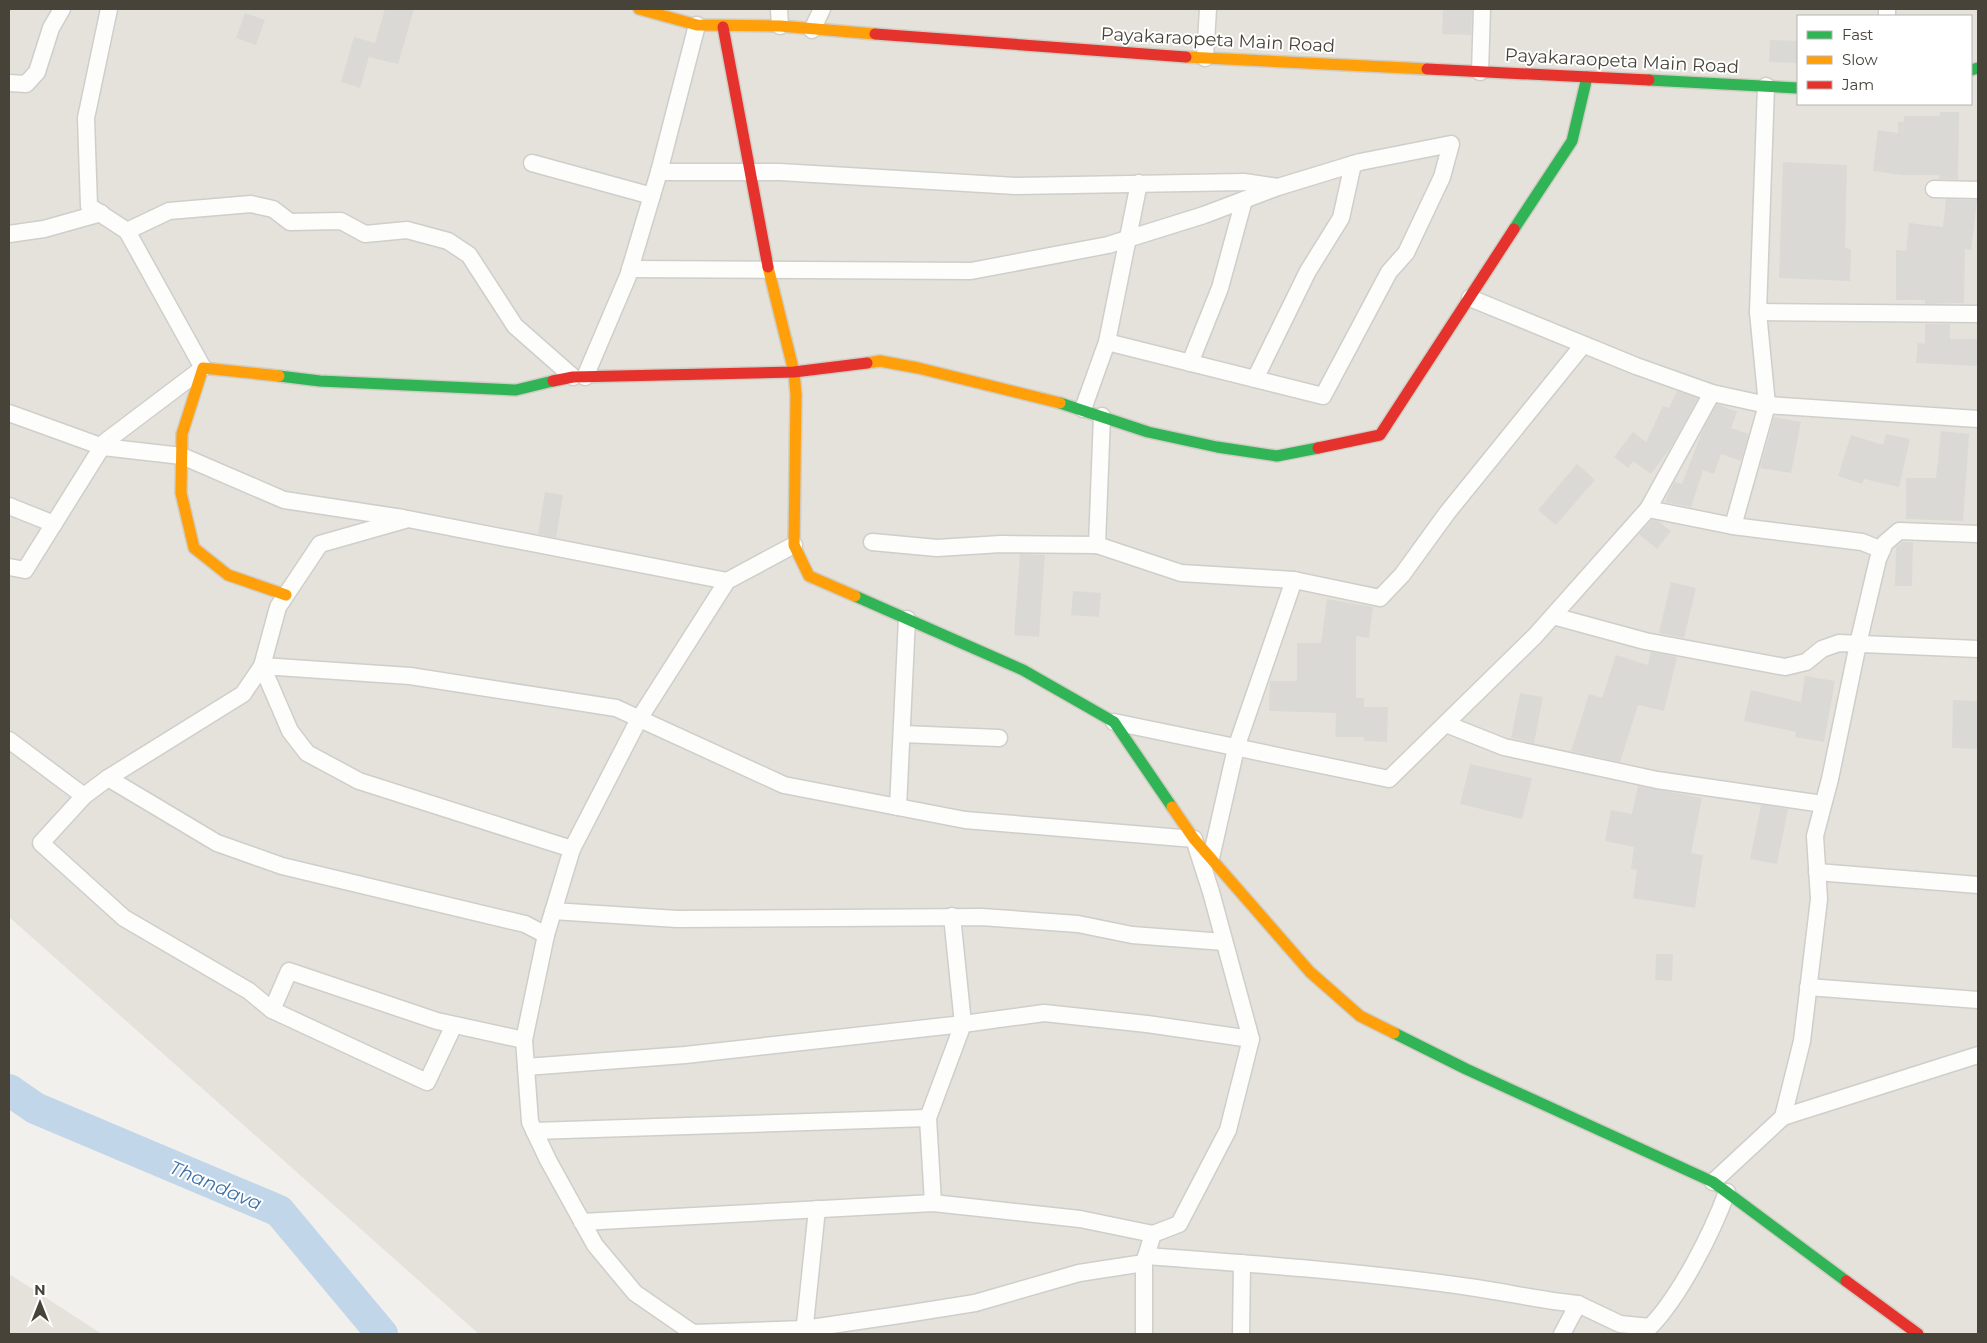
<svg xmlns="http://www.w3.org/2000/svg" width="1987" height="1343" font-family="Montserrat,sans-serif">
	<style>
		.residential { fill: #e5e2db; fill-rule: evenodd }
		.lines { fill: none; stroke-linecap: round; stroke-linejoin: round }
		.river { stroke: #c2d6ea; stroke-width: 32 }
		.building { fill: #dbd9d5 }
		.street-casing { stroke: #cfceca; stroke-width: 19 }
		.fast-casing { stroke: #d0cdc4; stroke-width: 14 }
		.slow-casing { stroke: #d0cdc4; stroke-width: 14 }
		.jam-casing { stroke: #d0cdc4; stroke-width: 14 }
		.street { stroke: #fdfdfc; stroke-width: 16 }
		.fast { stroke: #30b455; stroke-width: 11 }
		.slow { stroke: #ff9f0a; stroke-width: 11 }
		.jam { stroke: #e5322d; stroke-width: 11 }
		.labels { text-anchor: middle; stroke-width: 4; stroke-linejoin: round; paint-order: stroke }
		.street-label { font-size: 18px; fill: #474339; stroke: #fff }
		.water-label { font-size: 19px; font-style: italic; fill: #3e71a7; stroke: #fff }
	</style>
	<rect width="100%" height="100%" fill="#f1f0ec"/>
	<g class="residential">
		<path d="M 9,9 L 1978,9 L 1978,1334 L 479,1334 L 9,917 ZM 1798,16 L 1971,16 L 1971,104 L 1798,104 Z"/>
		<path d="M 9,1274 L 102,1334 L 9,1334 Z"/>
	</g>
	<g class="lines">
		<path class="river" d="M 9,1090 L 35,1108 L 279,1211 L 382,1334"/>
	</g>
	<g class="building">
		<path d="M 385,9 L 414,9 L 398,64 L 369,57 L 360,88 L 341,82 L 354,37 L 375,43 Z"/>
		<path d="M 1443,9 L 1472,9 L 1471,35 L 1442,34 Z"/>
		<path d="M 245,13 L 265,20 L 256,45 L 236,38 Z"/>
		<path d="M 1770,40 L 1798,41 L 1798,63 L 1769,62 Z"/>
		<path d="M 1940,112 L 1959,112 L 1958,180 L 1939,179 L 1939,175 L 1902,175 L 1873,171 L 1878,130 L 1898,133 L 1898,122 L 1904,122 L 1904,116 L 1940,116 Z"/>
		<path d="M 1783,162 L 1847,165 L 1845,248 L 1851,249 L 1850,281 L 1779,278 Z"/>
		<path d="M 1946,199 L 1977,200 L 1971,250 L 1965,249 L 1964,303 L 1925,304 L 1925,300 L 1896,300 L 1896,250 L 1906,251 L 1909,223 L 1943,227 Z"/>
		<path d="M 1925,324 L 1950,324 L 1950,339 L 1978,339 L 1978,366 L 1916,363 L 1918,343 L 1925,344 Z"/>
		<path d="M 1677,391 L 1698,398 L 1671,447 L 1651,474 L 1633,461 L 1628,468 L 1614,457 L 1633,432 L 1646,442 L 1663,406 L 1669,408 Z"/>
		<path d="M 1717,404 L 1737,412 L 1731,428 L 1749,434 L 1741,461 L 1721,454 L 1714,474 L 1703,470 L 1691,507 L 1665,502 L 1674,482 L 1682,484 L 1702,432 Z"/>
		<path d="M 1774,417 L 1801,422 L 1791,473 L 1760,468 Z"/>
		<path d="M 1941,431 L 1969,434 L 1963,521 L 1906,519 L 1906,478 L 1936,478 Z"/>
		<path d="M 1886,434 L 1910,439 L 1899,487 L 1864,479 L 1862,484 L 1838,476 L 1851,435 L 1883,445 Z"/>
		<path d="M 1577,464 L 1595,480 L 1556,525 L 1538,510 Z"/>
		<path d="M 545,492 L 563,495 L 556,538 L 538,534 Z"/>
		<path d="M 1652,520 L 1658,521 L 1671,531 L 1657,549 L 1639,534 Z"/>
		<path d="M 1902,542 L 1913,542 L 1912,586 L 1895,586 L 1896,547 Z"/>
		<path d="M 1020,554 L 1045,555 L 1039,637 L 1014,635 Z"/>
		<path d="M 1671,582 L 1696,588 L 1684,638 L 1659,633 Z"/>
		<path d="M 1073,591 L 1101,593 L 1099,617 L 1071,615 Z"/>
		<path d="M 1327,599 L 1373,607 L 1369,638 L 1356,636 L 1356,698 L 1364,698 L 1364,707 L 1388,707 L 1387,742 L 1364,741 L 1364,737 L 1335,737 L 1336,713 L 1269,711 L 1270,681 L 1297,681 L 1297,643 L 1321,643 Z"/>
		<path d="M 1651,652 L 1677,657 L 1664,711 L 1638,705 L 1620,762 L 1571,751 L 1589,694 L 1602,698 L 1616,655 L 1648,665 Z"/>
		<path d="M 1805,676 L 1835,681 L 1824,742 L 1795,737 L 1796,732 L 1744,721 L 1751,690 L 1801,702 Z"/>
		<path d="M 1520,693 L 1543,697 L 1534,743 L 1511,738 Z"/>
		<path d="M 1953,700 L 1978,701 L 1978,749 L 1952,748 Z"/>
		<path d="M 1470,764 L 1532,778 L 1522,819 L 1460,804 Z"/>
		<path d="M 1638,786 L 1702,798 L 1691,853 L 1703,855 L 1695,908 L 1633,898 L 1637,870 L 1631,869 L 1634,847 L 1605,841 L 1611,810 L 1632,814 Z"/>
		<path d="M 1761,805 L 1788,809 L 1777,864 L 1750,859 Z"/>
		<path d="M 1656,954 L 1673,954 L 1672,981 L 1655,980 Z"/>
	</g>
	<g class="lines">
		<g class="street-casing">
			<g id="street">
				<path d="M 779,9 L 780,26"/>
				<path d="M 1887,9 L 1887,16"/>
				<path d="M 812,30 L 822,9"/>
				<path d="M 1205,58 L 1208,9"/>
				<path d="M 1480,72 L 1482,9"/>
				<path d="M 9,83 L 26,84 L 37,72 L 51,28 L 62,9"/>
				<path d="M 532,163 L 652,196"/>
				<path d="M 659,172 L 780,172 L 1016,186 L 1244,182 L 1278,187 L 1360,162 L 1451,144 L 1442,177 L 1406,253 L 1389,272 L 1323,396 L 1107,342"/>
				<path d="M 1934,189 L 1978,190"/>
				<path d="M 127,231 L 169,211 L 251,204 L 273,209 L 290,222 L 341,221 L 365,234 L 407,230 L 448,241 L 469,255 L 515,326 L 573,377"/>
				<path d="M 9,234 L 44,229 L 101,213"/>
				<path d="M 630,269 L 971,271 L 1108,245 L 1204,215 L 1278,187"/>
				<path d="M 1470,298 L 1636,366 L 1712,393 L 1767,405 L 1978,419"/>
				<path d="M 1758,312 L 1978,314"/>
				<path d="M 1190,363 L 1220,288 L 1244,200"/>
				<path d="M 585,377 L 628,276 L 659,172 L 697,25"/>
				<path d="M 1255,379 L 1308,271 L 1341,218 L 1353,164"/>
				<path d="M 1083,409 L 1107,342 L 1139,183"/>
				<path d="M 9,413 L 103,447 L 182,456 L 284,500 L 403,518"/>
				<path d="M 1102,416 L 1097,545 L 1181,573 L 1294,580"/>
				<path d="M 9,506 L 54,524"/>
				<path d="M 1648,509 L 1712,393"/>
				<path d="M 1733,526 L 1767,405 L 1758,312 L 1766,86"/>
				<path d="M 872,542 L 937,548 L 1001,544 L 1097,545"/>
				<path d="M 794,545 L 727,581 L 639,719 L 572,849 L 546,935 L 524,1040 L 530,1122 L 548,1160 L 595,1245 L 635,1293 L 693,1333 L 804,1329 L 906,1314 L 975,1303 L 1079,1273 L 1144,1263"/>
				<path d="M 9,567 L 25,570 L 105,442 L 203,368 L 127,231 L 89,206 L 86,118 L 109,9"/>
				<path d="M 1553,616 L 1645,641 L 1785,667 L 1806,662 L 1822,649 L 1839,643 L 1978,649"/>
				<path d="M 262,666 L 410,676 L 616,708 L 784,785 L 965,820 L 1194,839 L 1211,892 L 1251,1039 L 1228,1130 L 1179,1224 L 1153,1234 L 1144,1263 L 1144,1334"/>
				<path d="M 262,666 L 290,731 L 307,753 L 359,781 L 572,849"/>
				<path d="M 1114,722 L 1389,779 L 1535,636 L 1648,509 L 1733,526 L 1862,542 L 1882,550"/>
				<path d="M 1446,724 L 1504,747 L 1657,780 L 1823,804"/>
				<path d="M 902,734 L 999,738"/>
				<path d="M 9,740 L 84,796 L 108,778 L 243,694 L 262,666 L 278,607 L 320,544 L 408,519 L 727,581"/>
				<path d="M 108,778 L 217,843 L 282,866 L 525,924 L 546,935"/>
				<path d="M 84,796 L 41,843 L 124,918 L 249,991 L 272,1010"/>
				<path d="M 898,807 L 907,619"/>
				<path d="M 1211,858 L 1236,748 L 1294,580 L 1380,598 L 1402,575 L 1447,513 L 1583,345"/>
				<path d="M 1817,872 L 1978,885"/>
				<path d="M 553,911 L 677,919 L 982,917 L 1078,924 L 1132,935 L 1224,942"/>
				<path d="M 1808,987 L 1978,1000"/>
				<path d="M 454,1025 L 427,1082 L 272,1010 L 289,971 L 437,1021 L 524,1040"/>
				<path d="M 526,1067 L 685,1055 L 963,1024 L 952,916"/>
				<path d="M 1783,1117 L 1802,1041 L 1819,899 L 1815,836 L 1830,779 L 1858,644 L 1878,559 L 1885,543 L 1899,531 L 1978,534"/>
				<path d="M 534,1131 L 928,1118"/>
				<path d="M 1713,1182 L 1783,1117 L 1978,1055"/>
				<path d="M 933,1203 L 928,1118 L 963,1024 L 1044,1013 L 1147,1024 L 1251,1039"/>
				<path d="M 582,1222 L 933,1203 L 1080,1219 L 1153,1234"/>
				<path d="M 1146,1256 C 1256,1264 1367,1272 1476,1288 C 1511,1293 1543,1301 1578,1304 L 1562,1334"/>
				<path d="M 1578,1304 L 1620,1324 L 1650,1327 C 1680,1296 1712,1233 1727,1192"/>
				<path d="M 804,1334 L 817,1209"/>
				<path d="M 1241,1334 L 1242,1263"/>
			</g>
		</g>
		<g class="fast-casing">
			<g id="fast">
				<path d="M 1971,70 L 1978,68"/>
				<path d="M 1649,80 L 1798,88"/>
				<path d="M 1514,229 L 1572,141 L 1587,77"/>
				<path d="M 279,376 L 320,381 L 516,390 L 553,381"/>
				<path d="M 1060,403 L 1148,432 L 1217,447 L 1277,456 L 1318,448"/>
				<path d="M 855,596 L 1023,670 L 1114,722 L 1172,807"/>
				<path d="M 1394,1033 L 1466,1069 L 1713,1182 L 1846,1281"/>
			</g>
		</g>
		<g class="slow-casing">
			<g id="slow">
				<path d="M 639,9 L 697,25 L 780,26 L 875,34"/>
				<path d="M 1186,57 L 1427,69"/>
				<path d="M 768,267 L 794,372 L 796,395 L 794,545 L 809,576 L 855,596"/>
				<path d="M 867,363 L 880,361 L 918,368 L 1060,403"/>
				<path d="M 279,376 L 203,368 L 182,434 L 181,493 L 194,548 L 228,575 L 286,595"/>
				<path d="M 1172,807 L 1194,839 L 1310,972 L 1360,1016 L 1394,1033"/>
			</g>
		</g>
		<g class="jam-casing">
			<g id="jam">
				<path d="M 723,27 L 768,267"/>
				<path d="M 875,34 L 1186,57"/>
				<path d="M 1427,69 L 1649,80"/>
				<path d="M 553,381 L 573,377 L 794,372 L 867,363"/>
				<path d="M 1318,448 L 1380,435 L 1514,229"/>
				<path d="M 1846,1281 L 1918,1334"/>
			</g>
		</g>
		<use href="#street" class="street"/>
		<use href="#fast" class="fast"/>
		<use href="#slow" class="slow"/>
		<use href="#jam" class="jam"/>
	</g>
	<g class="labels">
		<g class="street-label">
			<text transform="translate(1218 40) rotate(3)" y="6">Payakaraopeta Main Road</text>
			<text transform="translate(1622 61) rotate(3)" y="6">Payakaraopeta Main Road</text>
		</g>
		<g class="water-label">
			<text transform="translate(216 1185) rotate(23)" y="7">Thandava</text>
		</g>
	</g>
	<rect width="1987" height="1343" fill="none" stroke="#474339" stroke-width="20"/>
	<rect x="1797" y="15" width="175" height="90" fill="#ffffff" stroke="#b5b4b0"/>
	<rect x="1807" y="31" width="25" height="8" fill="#30b455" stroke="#b5b4b0"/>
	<text x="1842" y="40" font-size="15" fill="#474339">Fast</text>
	<rect x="1807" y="56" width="25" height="8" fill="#ff9f0a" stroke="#b5b4b0"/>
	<text x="1842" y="65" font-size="15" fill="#474339">Slow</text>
	<rect x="1807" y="81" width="25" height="8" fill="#e5322d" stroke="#b5b4b0"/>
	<text x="1842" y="90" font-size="15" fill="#474339">Jam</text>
	<g transform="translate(40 1303)" stroke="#ffffff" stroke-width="4" paint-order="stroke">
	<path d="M0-4L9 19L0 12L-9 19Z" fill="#474339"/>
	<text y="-8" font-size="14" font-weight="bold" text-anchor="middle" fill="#474339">N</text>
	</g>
</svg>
